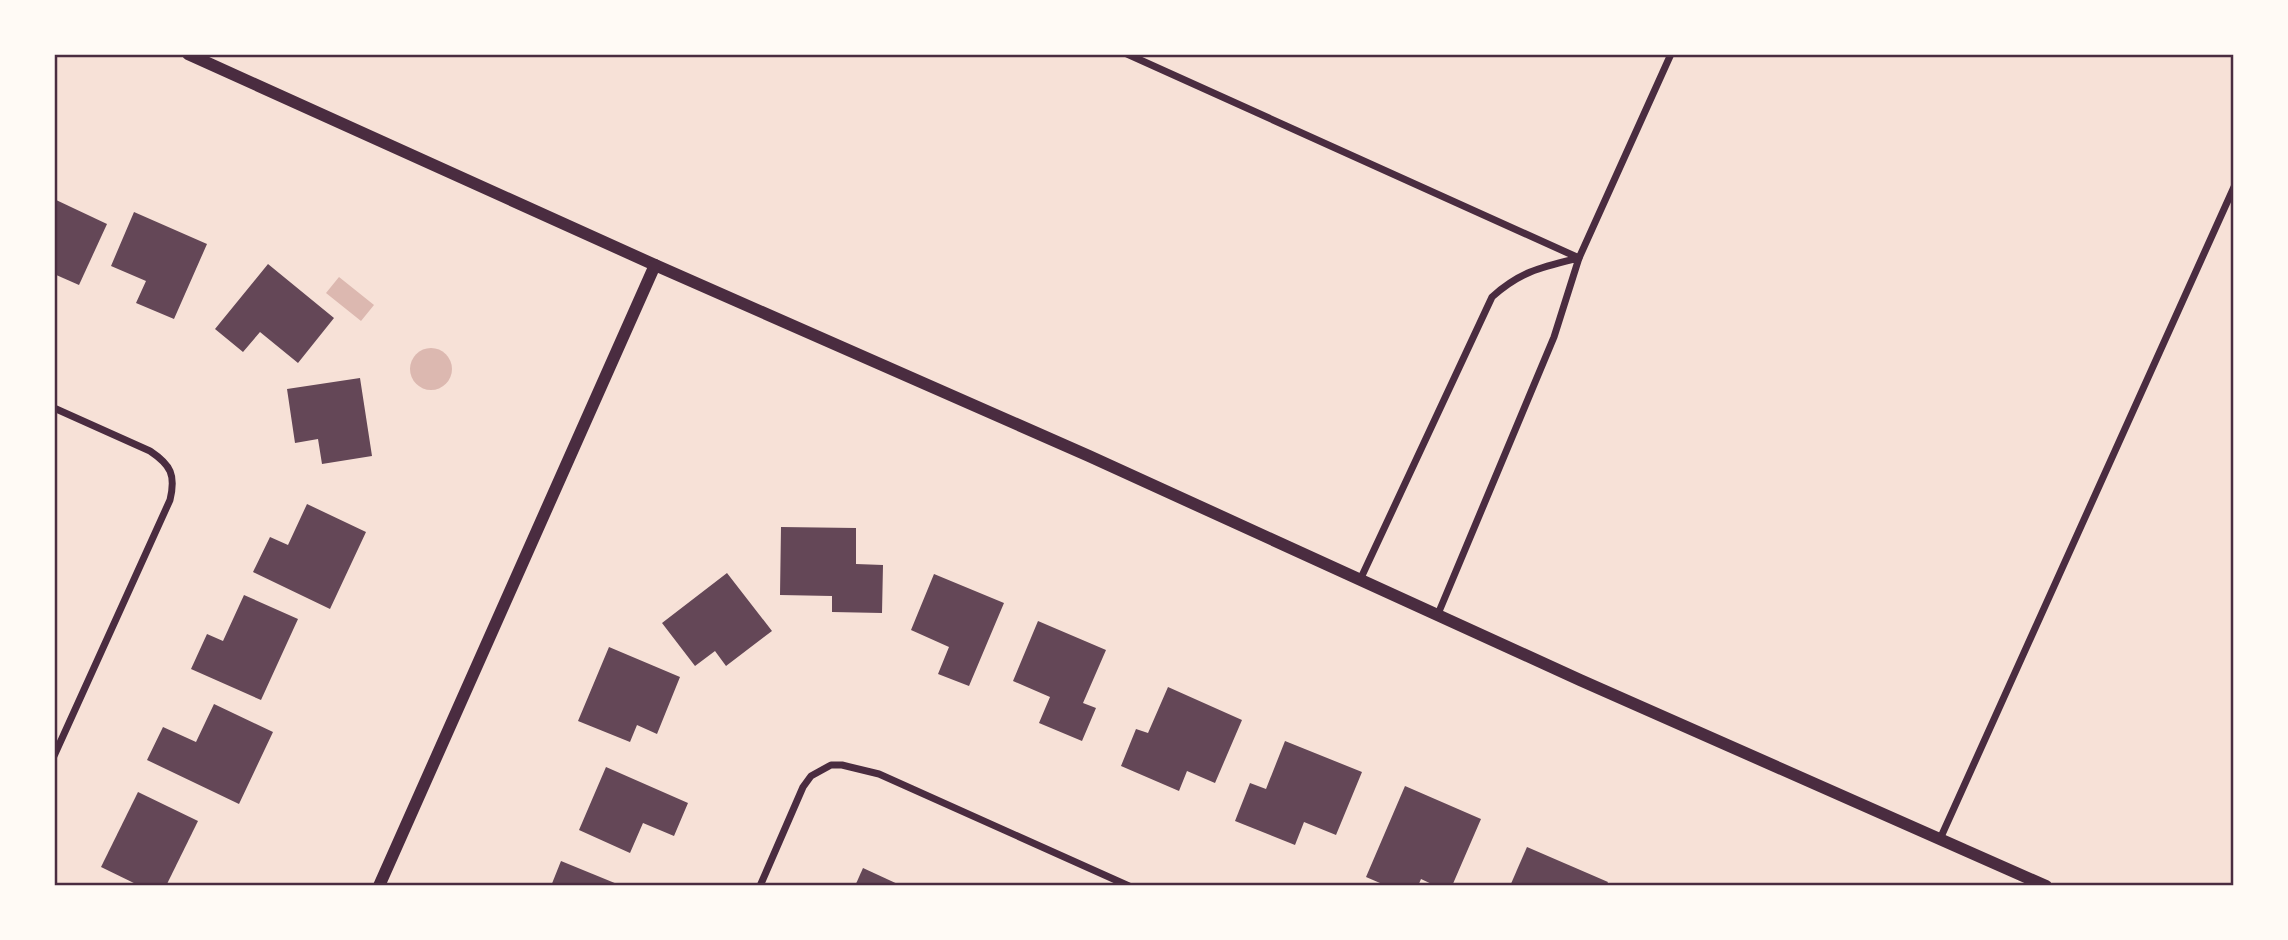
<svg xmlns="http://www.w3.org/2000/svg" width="2288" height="940" font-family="Ubuntu,sans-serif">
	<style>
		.water { fill: #dcb8b0 }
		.building { fill: #644757 }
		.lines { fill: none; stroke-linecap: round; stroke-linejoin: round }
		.minor { stroke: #4a2c40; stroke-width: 7 }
		.tertiary { stroke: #4a2c40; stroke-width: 12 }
		.neatline { fill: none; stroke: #4a2c40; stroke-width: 2.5 }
	</style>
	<rect width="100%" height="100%" fill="#f7e1d7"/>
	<g class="water">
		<path d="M 339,277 L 374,305 L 361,321 L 326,293 Z"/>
		<circle cx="431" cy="369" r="21"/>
	</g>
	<g class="building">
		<path d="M 54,199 L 107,224 L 79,285 L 54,274 Z"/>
		<path d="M 134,212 L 207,244 L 174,319 L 136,303 L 146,281 L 111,266 Z"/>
		<path d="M 268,264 L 334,318 L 298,363 L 260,332 L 243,352 L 215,329 Z"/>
		<path d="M 360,378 L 372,456 L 322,464 L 318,439 L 295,443 L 287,389 Z"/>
		<path d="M 307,504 L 366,532 L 330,609 L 253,572 L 270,537 L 288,545 Z"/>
		<path d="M 781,527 L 856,528 L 856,564 L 883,565 L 882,613 L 832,612 L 832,596 L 780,595 Z"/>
		<path d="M 727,573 L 772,631 L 726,666 L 715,651 L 695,666 L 662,623 Z"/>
		<path d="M 934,574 L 1004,603 L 969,686 L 938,674 L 949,647 L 911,630 Z"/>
		<path d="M 244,595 L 298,619 L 261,700 L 191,669 L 207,634 L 223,641 Z"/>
		<path d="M 1038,621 L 1106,650 L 1083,703 L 1096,708 L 1082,741 L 1039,723 L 1050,697 L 1013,681 Z"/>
		<path d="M 609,647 L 680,677 L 657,734 L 637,725 L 630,742 L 578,721 Z"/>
		<path d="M 1168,687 L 1242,720 L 1215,783 L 1187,771 L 1179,791 L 1121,766 L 1136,729 L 1148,733 Z"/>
		<path d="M 214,704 L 273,732 L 239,804 L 147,760 L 163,727 L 196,742 Z"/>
		<path d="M 1285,741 L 1362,772 L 1336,835 L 1304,822 L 1295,845 L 1235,821 L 1250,783 L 1266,789 Z"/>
		<path d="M 606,767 L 688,803 L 674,836 L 643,823 L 630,853 L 579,830 Z"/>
		<path d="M 1405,786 L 1481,819 L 1452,886 L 1436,886 L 1421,879 L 1418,886 L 1387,886 L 1366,877 Z"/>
		<path d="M 138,792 L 198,821 L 166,886 L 140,886 L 101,867 Z"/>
		<path d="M 1527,847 L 1608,882 L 1606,886 L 1510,886 Z"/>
		<path d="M 561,861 L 622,886 L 551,886 Z"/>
		<path d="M 863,868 L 902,886 L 855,886 Z"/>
	</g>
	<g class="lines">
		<g class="minor">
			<path d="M 1127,54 L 1579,258 L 1671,54"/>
			<path d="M 54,408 L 150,451 C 171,465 176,475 170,500 L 54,756"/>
			<path d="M 1360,580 L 1492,297 C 1521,271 1542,267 1579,258 L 1554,337 L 1438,614"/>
			<path d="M 1940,839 L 2234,187"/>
			<path d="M 760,886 L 803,787 L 811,776 L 831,765 L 842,765 L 879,774 L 1129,886"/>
		</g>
		<g class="tertiary">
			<path d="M 188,54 L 655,265 L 1089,456 L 1580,680 L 2046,886"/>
			<path d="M 379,886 L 655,265"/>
		</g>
	</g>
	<rect width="2288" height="940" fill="none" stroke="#fffaf5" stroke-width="112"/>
	<rect x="56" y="56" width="2176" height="828" class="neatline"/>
</svg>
